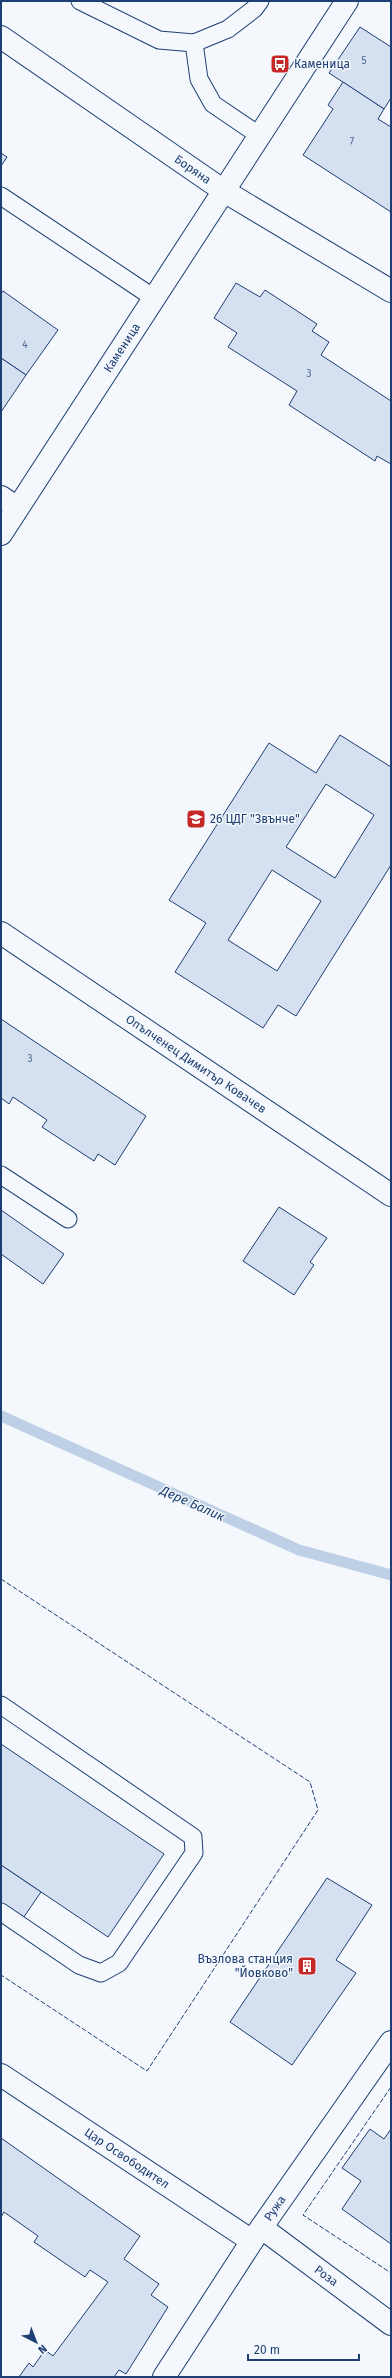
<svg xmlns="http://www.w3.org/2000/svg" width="392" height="2378" font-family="'Fira Sans',sans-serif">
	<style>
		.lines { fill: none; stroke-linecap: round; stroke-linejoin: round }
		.stream { stroke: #bed0e5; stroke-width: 11 }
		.building { fill: #d5e0f0; stroke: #1d3f73; fill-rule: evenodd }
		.lane-casing { stroke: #1d3f73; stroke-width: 19 }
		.street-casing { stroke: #1d3f73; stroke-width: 24 }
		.secondary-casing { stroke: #1d3f73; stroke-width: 24 }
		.lane { stroke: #f4f7fb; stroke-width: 17 }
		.street { stroke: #f4f7fb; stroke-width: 22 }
		.secondary { stroke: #f4f7fb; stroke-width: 22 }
		.fence { stroke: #1d3f73; stroke-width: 1; stroke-dasharray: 5 2; stroke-linecap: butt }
		.labels { text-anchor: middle; stroke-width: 3; stroke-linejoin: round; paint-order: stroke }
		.number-label { font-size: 10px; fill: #4b6792 }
		.poi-label { font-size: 12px; fill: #1d3f73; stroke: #f4f7fb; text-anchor: start }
		.street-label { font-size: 12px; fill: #1d3f73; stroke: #f4f7fb }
		.water-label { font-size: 13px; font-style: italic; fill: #1d3f73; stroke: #f4f7fb }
	</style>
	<rect width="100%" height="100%" fill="#f4f7fb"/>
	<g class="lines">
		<path class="stream" d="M 1,1416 L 299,1550 L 391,1575"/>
	</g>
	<g class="building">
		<path d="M 360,27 L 391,47 L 391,98 L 384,109 L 329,73 Z"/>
		<path d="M 343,82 L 384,109 L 378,119 L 391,127 L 391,212 L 303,155 L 333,109 L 328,105 Z"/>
		<path d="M 1,153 L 7,157 L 1,166 Z"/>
		<path d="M 236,283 L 260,297 L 265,290 L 317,324 L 312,331 L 329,342 L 321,355 L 391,401 L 391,464 L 377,456 L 375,461 L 289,405 L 297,391 L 228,347 L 237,333 L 214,318 Z"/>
		<path d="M 3,291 L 58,330 L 26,375 L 1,358 L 1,294 Z"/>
		<path d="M 1,358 L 26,375 L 1,412 Z"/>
		<path d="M 340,735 L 391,767 L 391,865 L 296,1016 L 278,1005 L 263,1028 L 175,972 L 206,923 L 169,900 L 269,743 L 316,773 ZM 326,784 L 374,815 L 335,878 L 286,847 ZM 272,870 L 321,901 L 277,971 L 228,940 Z"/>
		<path d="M 1,1019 L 146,1116 L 115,1165 L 98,1154 L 94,1161 L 42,1127 L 47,1120 L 13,1097 L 9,1104 L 1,1098 Z"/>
		<path d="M 279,1207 L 327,1238 L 310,1262 L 314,1265 L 294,1295 L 243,1261 Z"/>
		<path d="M 1,1210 L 64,1254 L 43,1284 L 1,1254 Z"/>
		<path d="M 1,1744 L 164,1854 L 108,1937 L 1,1865 Z"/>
		<path d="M 1,1865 L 41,1892 L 21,1921 L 1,1908 Z"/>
		<path d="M 327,1878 L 372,1905 L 336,1960 L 356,1973 L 292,2065 L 230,2022 Z"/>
		<path d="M 370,2129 L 384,2139 L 391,2129 L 391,2244 L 342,2209 L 361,2181 L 342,2168 Z"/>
		<path d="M 1,2138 L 140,2236 L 124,2259 L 159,2284 L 151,2295 L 168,2307 L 126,2374 L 119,2370 L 114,2377 L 19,2377 L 29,2363 L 33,2367 L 45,2350 L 53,2356 L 108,2282 L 90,2270 L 85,2277 L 34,2242 L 38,2236 L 4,2212 L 1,2217 Z"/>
	</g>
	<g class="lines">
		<g class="lane-casing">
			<g id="lane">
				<path d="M 80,1 L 159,40 L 194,43 L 228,29 L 254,9 L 260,1"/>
				<path d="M 194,43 L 199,79 L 213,104 L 260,136"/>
				<path d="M 1,196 L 154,298"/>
				<path d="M 1,1175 L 68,1219"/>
				<path d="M 1,1705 L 193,1837 L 194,1853 L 119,1963 L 101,1973 L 79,1965 L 1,1912"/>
			</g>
		</g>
		<g class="street-casing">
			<g id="street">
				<path id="s1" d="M 1,37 L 224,191 L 391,291"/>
				<path d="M 1,497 L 17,508"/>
				<path id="s2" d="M 1,534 L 347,1"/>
				<path id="s3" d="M 1,2075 L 252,2241"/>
				<path id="s4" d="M 262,2228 L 391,2324"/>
				<path id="s5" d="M 164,2377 L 252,2241 L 391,2042"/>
			</g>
		</g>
		<g class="secondary-casing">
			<g id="secondary">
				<path id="s6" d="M 1,933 L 391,1195"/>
			</g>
		</g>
		<use href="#lane" class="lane"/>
		<use href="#street" class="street"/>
		<use href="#secondary" class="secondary"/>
		<g class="fence">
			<path d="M 1,1579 L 310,1782 L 318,1810 L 147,2071 L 1,1975"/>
			<path d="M 391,2087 L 303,2215 L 391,2273"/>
		</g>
	</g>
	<defs>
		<g id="bus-square" transform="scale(1)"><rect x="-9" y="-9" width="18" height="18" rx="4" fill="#c62828" stroke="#f4f7fb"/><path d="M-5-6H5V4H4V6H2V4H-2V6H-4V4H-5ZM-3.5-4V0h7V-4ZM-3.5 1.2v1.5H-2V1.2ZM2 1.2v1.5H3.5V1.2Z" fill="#fff"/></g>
		<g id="school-square" transform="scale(1)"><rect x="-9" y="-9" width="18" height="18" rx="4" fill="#c62828" stroke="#f4f7fb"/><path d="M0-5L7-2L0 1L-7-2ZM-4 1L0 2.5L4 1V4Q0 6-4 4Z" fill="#fff"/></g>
		<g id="building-square" transform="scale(1)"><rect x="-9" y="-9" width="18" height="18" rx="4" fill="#c62828" stroke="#f4f7fb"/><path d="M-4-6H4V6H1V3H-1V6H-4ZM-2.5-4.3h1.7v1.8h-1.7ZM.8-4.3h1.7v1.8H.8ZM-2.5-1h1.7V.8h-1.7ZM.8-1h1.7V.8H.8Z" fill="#fff"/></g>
	</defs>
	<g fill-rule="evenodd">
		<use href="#bus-square" x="280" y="64"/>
		<use href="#school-square" x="196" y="819"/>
		<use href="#building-square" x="307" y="1966"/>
	</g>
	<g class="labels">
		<g class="number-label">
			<text x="364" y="64">5</text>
			<text x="352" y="145">7</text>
			<text x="25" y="348">4</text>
			<text x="309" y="377">3</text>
			<text x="30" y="1062">3</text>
		</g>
		<g class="poi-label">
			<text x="294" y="68">Каменица</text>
			<text x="210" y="823">26 ЦДГ "Звънче"</text>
			<text x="293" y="1963" text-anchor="end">Възлова станция<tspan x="293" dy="14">"Йовково"</tspan></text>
		</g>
		<g class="street-label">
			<text dy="4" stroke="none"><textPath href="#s1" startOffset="233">Боряна</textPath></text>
			<text dy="4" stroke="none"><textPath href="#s2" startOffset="222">Каменица</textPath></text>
			<text dy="4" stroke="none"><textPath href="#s6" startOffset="235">Опълченец Димитър Ковачев</textPath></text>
			<text dy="4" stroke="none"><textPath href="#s3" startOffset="151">Цар Освободител</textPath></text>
			<text dy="4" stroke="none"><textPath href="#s5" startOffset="202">Ружа</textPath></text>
			<text dy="4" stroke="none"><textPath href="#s4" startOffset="80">Роза</textPath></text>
		</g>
		<g class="water-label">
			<text transform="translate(193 1503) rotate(24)" y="5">Дере Балик</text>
		</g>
	</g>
	<rect width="392" height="2378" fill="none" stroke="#1d3f73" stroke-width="4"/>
	<g transform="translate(36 2342) rotate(138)" stroke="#f4f7fb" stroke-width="3" paint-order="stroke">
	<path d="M0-3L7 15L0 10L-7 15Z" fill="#1d3f73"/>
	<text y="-6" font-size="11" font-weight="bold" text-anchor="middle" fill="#1d3f73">N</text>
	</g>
	<path d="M248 2354v6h111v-6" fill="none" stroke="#1d3f73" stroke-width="2"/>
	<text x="254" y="2354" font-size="12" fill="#1d3f73" stroke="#f4f7fb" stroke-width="3" paint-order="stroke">20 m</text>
</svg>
